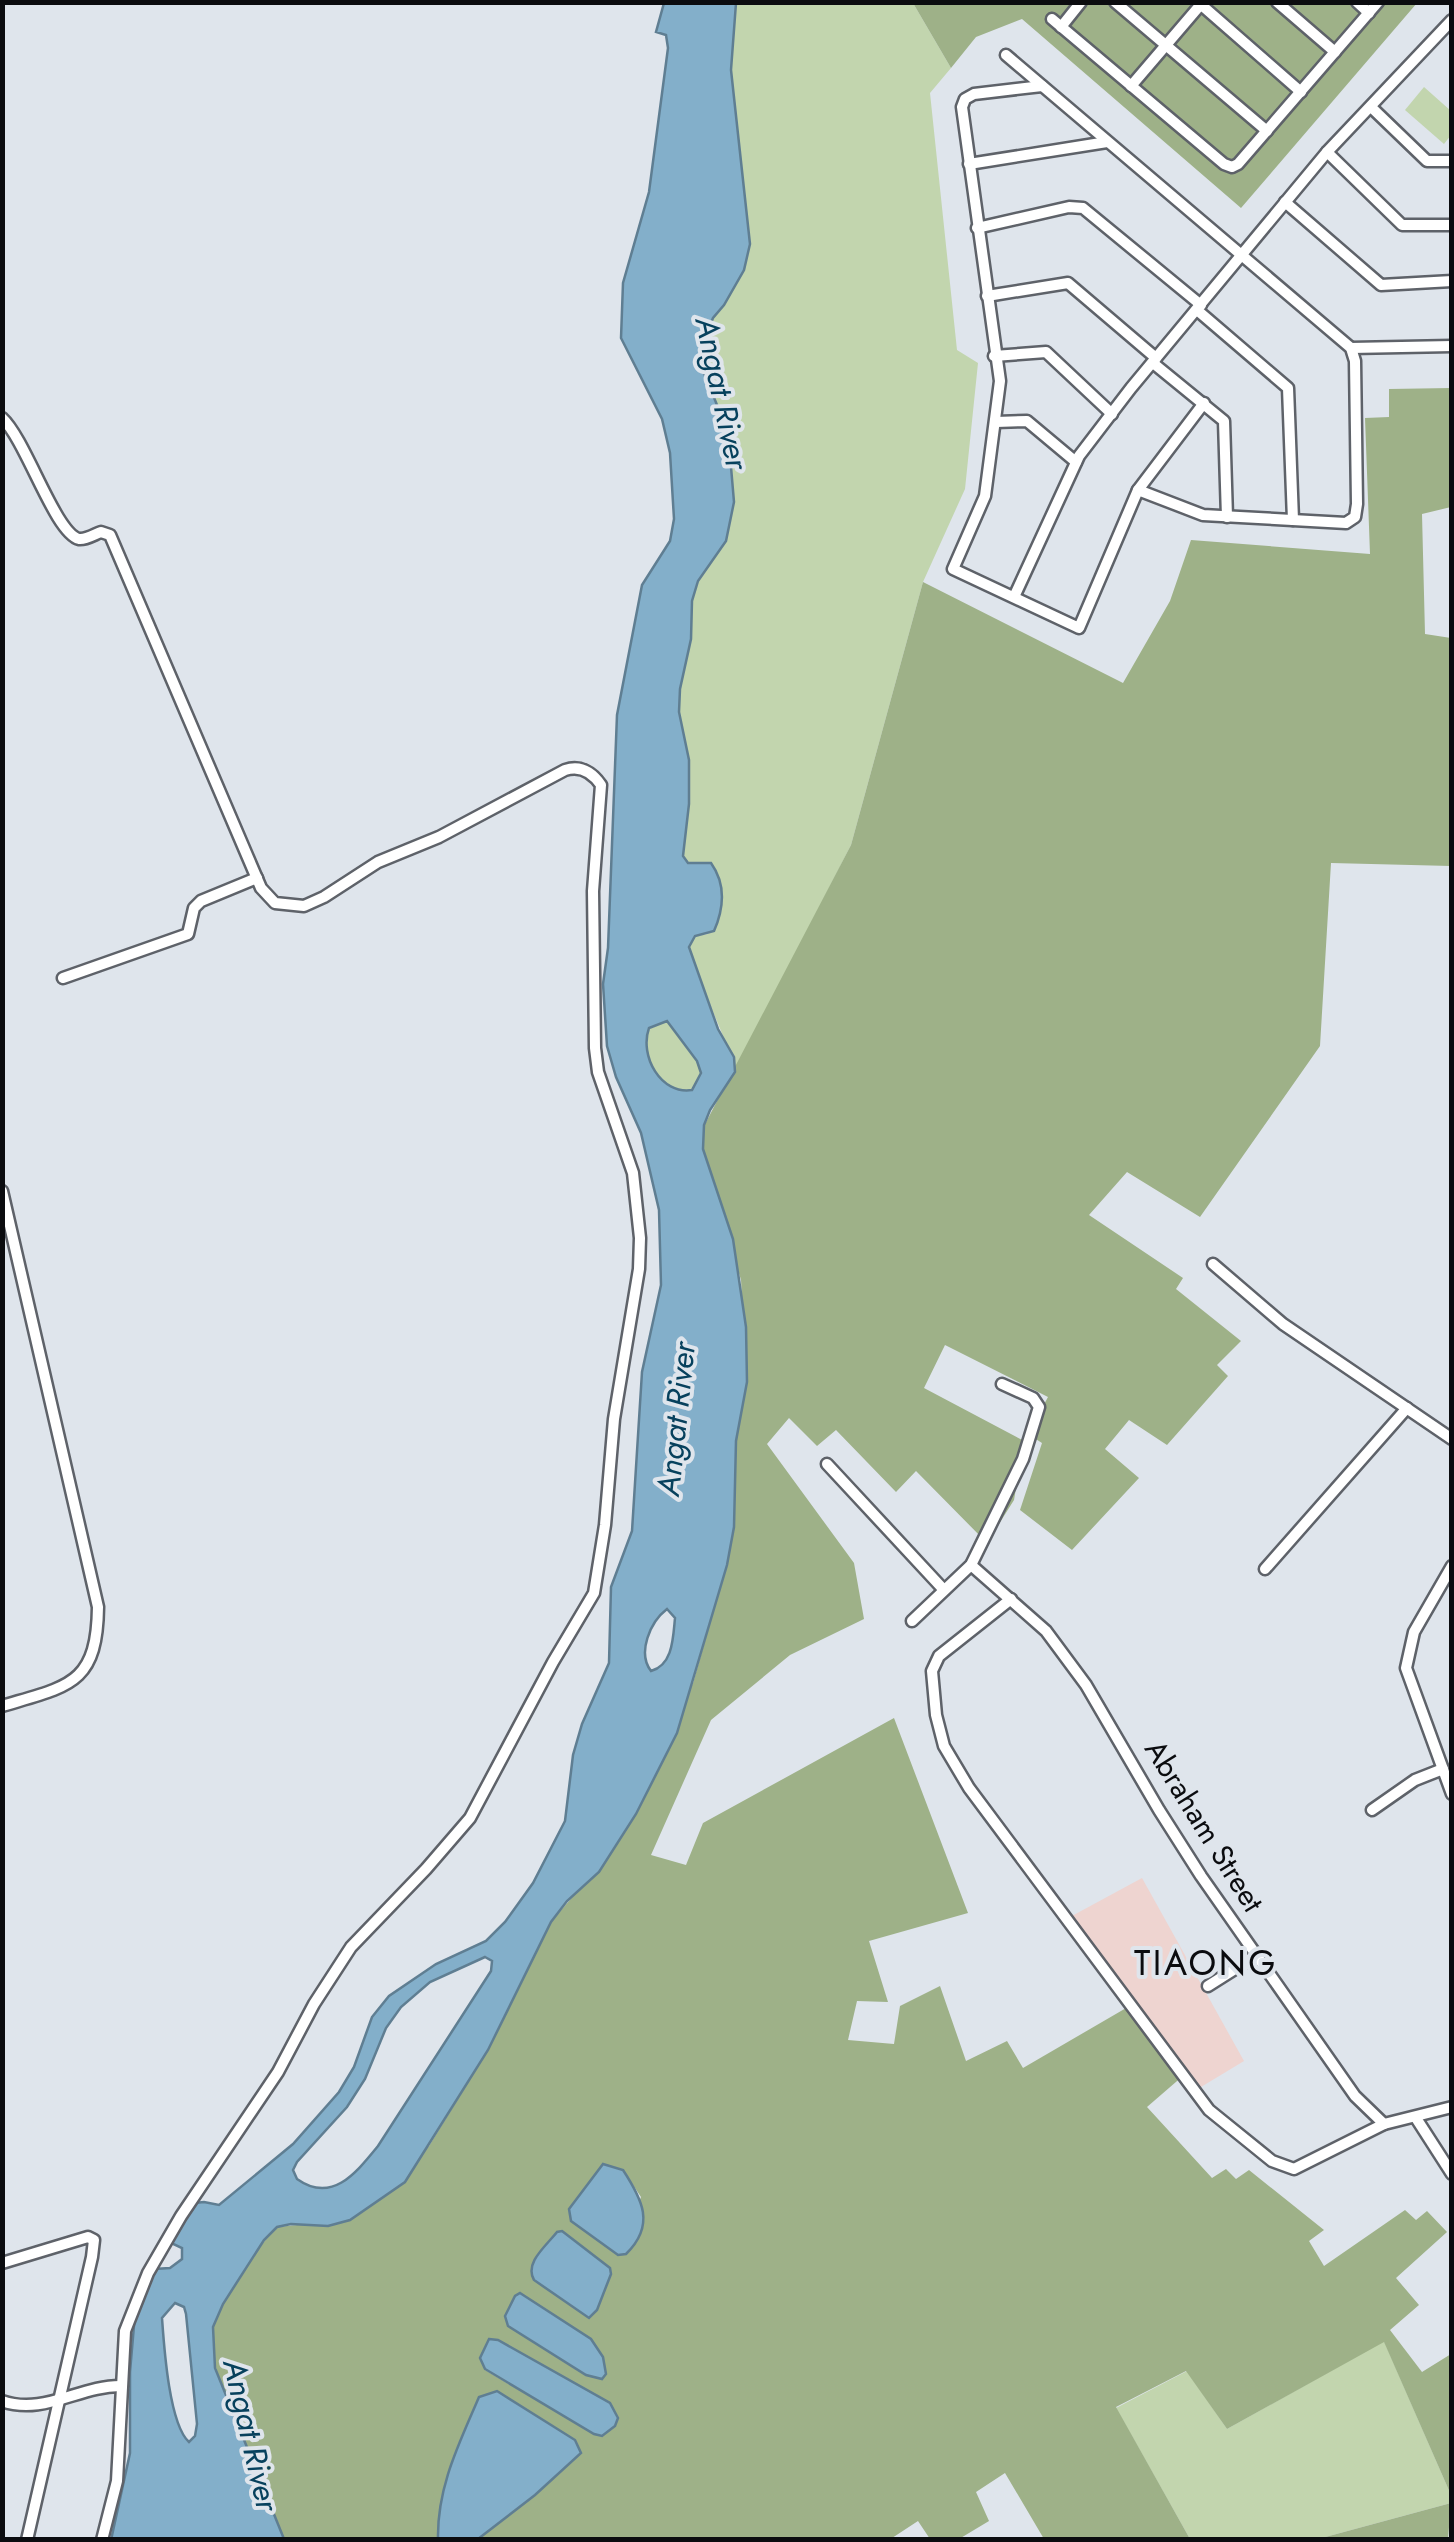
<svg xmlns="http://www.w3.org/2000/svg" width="1454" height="2542" font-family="Jost,sans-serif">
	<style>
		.education { fill: #eed4d0 }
		.green { fill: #c2d5ae }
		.forest { fill: #9eb188; fill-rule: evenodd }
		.water { fill: #83afca; stroke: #5f7e92; stroke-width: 2.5; fill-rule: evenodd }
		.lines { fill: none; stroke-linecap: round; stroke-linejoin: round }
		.street-casing { stroke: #5e6269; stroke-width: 15 }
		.street { stroke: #fff; stroke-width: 10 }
		.labels { text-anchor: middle; stroke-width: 8; stroke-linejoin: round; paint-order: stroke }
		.street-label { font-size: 30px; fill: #0b0c0f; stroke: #dfe5ec }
		.water-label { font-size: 32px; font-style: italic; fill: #07415d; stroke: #dfe5ec }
		.quarter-label { font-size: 35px; letter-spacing: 2.5px; fill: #0b0c0f; stroke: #dfe5ec }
	</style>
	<rect width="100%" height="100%" fill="#dfe5ec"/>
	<path class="education" d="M 1142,1878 L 1244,2061 L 1196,2090 L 1070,1917 Z"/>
	<g class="green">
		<path d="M 736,3 L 913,3 L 951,68 L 930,93 L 957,350 L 978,363 L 965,489 L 923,582 L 851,845 L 735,1072 C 724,1029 700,990 689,947 L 695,936 L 708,934 L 722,891 L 715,868 L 705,862 L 688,863 L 683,856 L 689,804 L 689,760 L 679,712 L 680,689 L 691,639 L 692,601 L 698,581 L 726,541 L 728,432 L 704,373 L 704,341 L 713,318 L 724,305 L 750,244 L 731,70 Z"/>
		<path d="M 1424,87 L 1451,111 L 1451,135 L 1444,144 L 1405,110 Z"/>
		<path d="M 667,1021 L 697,1061 L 701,1073 L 692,1090 C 661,1095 639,1056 649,1028 L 658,1022 Z"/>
		<path d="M 1384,2341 L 1451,2495 L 1451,2503 L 1318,2539 L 1190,2539 L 1116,2408 L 1187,2371 L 1227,2429 Z"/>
	</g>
	<g class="forest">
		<path d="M 913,3 L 1417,3 L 1241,208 L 1022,19 L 976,37 L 951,68 Z"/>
		<path d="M 1451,388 L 1451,507 L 1422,514 L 1425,634 L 1451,638 L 1451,866 L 1331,863 L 1320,1046 L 1200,1217 L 1127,1172 L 1089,1215 L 1183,1278 L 1176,1289 L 1241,1341 L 1217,1365 L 1228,1376 L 1167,1445 L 1129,1420 L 1105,1449 L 1139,1478 L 1072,1550 L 1020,1510 L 1042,1443 L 1028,1434 L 1048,1397 L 945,1345 L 924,1388 L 1024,1441 L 1014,1500 L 987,1543 L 916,1471 L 896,1492 L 836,1430 L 817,1446 L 789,1418 L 767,1444 L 854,1563 L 864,1619 L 790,1655 L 711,1720 L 651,1855 L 686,1865 L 703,1823 L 894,1718 L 968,1913 L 869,1941 L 888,2002 L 857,2001 L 848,2040 L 894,2044 L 900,2006 L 940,1986 L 966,2061 L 1007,2041 L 1023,2068 L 1133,2004 L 1184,2075 L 1147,2107 L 1212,2178 L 1226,2169 L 1236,2179 L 1249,2170 L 1324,2230 L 1309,2241 L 1324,2266 L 1405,2210 L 1416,2220 L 1427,2211 L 1447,2232 L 1396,2278 L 1419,2305 L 1390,2330 L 1422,2372 L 1451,2354 L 1451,2495 L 1384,2342 L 1227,2429 L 1186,2371 L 1116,2407 L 1190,2539 L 1044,2539 L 1005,2473 L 976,2492 L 989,2521 L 959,2539 L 930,2539 L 918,2521 L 889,2540 L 478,2539 L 535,2495 L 581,2452 L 479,2397 C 459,2444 437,2487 438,2539 L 284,2539 C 263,2493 206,2377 213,2331 C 217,2301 256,2249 277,2227 L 307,2224 L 429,2146 L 488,2050 L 551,1922 L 581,1887 L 693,1683 L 727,1564 L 734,1527 L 736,1441 L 747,1382 L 741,1280 L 709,1171 L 703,1149 L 704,1126 L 851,845 L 923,582 L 1123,683 L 1170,601 L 1191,540 L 1370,554 L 1365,418 L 1389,417 L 1389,389 ZM 623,2170 L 641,2197 L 618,2255 ZM 563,2231 L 610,2268 L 611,2274 L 597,2310 ZM 520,2293 L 591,2339 L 606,2369 L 586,2375 L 508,2326 ZM 498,2340 L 610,2403 L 536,2400 L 485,2370 Z"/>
		<path d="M 1451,2503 L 1448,2539 L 1318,2539 Z"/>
	</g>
	<g class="water">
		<path d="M 664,3 L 736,3 L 731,70 L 750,244 L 744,270 L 724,305 L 713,318 L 704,340 L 704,373 L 728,432 L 734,502 L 726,541 L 698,581 L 692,601 L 691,639 L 680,689 L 679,712 L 689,760 L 689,804 L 683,856 L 688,863 L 711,863 C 726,884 724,908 714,931 L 695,936 L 689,947 L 718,1029 L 734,1057 L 735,1072 L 710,1110 L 704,1125 L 703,1149 L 733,1239 L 746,1327 L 747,1382 L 736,1441 L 734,1527 L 727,1565 L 677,1733 L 636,1814 L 599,1872 L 567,1901 L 551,1922 L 488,2050 L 405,2182 L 350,2220 L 328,2226 L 291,2224 L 277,2227 L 264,2240 L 223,2304 L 213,2327 L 215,2368 L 284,2539 L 111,2540 L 130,2453 L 130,2372 L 135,2314 L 154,2269 L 170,2268 L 182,2259 L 182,2248 L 169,2242 L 195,2203 L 204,2202 L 219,2205 L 293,2144 L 339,2092 L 354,2067 L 372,2017 L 389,1996 L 436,1964 L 486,1941 L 505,1922 L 533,1883 L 565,1821 L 573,1755 L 582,1724 L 609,1663 L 611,1587 L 632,1531 L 642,1372 L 661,1285 L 659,1210 L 641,1133 L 616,1077 L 607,1046 L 603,984 L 608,948 L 617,715 L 642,585 L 670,541 L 674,519 L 670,453 L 662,419 L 621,338 L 623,283 L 649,192 L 668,48 L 666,35 L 656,32 ZM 667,1021 L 697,1061 L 701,1073 L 692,1090 C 661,1095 639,1056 649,1028 ZM 667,1609 L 675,1618 C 673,1638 673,1665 651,1671 C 637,1653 650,1622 667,1609 ZM 485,1957 L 492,1961 L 491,1971 L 378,2146 C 356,2173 332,2204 297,2179 L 293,2170 L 297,2162 L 347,2107 L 365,2079 L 386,2028 L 401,2007 L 430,1982 ZM 175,2303 L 184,2307 L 186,2314 L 197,2424 L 195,2436 L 189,2442 C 169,2424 164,2346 162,2318 Z"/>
		<path d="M 603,2164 L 623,2170 C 642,2199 656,2225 626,2254 L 618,2255 L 571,2221 L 569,2209 Z"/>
		<path d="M 562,2231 L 610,2268 L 611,2274 L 597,2310 L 589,2318 L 534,2280 C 524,2263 546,2246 557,2232 Z"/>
		<path d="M 520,2293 L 591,2339 L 603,2357 L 606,2374 L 602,2379 L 586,2375 L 508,2326 L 505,2316 L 515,2296 Z"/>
		<path d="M 489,2339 L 498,2340 L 610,2403 L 618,2418 L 615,2426 L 602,2436 L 594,2434 L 485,2369 L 480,2358 Z"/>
		<path d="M 497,2391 L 575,2440 L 581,2453 L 535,2495 L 478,2539 L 438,2539 C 437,2487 459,2444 479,2397 Z"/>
	</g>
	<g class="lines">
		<g class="street-casing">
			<g id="street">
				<path d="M 1115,2 L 1267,131"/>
				<path d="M 1198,2 L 1301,92"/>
				<path d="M 1277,2 L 1335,52"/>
				<path d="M 1357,2 L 1369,13"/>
				<path d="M 1052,19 L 1224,164 L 1232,167 L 1238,164 L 1378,2"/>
				<path d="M 1061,27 L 1081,2"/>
				<path d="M 1006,55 L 1351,348 L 1355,361 L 1357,504 L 1355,517 L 1346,523 L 1203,515 L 1138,490"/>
				<path d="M 1042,86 L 974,94 L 965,99 L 962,107 L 1000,381 L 985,496 L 953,569 L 1079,628 L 1138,490 L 1204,403"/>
				<path d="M 1131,86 L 1202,3"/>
				<path d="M 1371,107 L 1427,161 L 1452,161"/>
				<path d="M 1327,152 L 1402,225 L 1452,225"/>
				<path d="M 969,164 L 1107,142"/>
				<path d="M 1285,202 L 1381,285 L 1452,281"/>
				<path d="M 977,228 L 1069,207 L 1083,208 L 1201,305"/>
				<path d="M 987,296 L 1068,283 L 1156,358"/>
				<path d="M 1197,310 L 1288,388 L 1293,520"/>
				<path d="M 1351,348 L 1452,346"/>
				<path d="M 994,356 L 1046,352 L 1112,414"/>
				<path d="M 1153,363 L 1224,421 L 1227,517"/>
				<path d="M 2,418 C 26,440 55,533 79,539 C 86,540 95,534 101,532 L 110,535 L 261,888 L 275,903 L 304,906 L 324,897 L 378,862 L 439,837 L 565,770 C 580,765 592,772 601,785 L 593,891 L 595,1048 L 598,1072 L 633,1173 L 640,1238 L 639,1269 L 614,1419 L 605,1525 L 594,1593 L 553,1662 L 470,1818 L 426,1869 L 351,1947 L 314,2004 L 278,2072 L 181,2216 L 148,2273 L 125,2331 L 117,2481 L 102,2540"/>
				<path d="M 996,422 L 1027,421 L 1076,462"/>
				<path d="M 1014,597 L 1079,456 L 1131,388 L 1327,152 L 1452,20"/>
				<path d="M 63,978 L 188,934 L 194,908 L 201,901 L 257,878"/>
				<path d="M 2,1191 L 98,1607 C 97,1685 69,1686 2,1706"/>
				<path d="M 1213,1264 L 1283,1324 L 1452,1439"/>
				<path d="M 827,1464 L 944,1590"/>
				<path d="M 971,1565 L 1046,1631 L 1086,1685 L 1159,1810 L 1201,1876 L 1355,2096 L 1384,2124"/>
				<path d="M 1452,1566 L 1414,1632 L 1406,1668 L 1452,1794"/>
				<path d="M 1265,1569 L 1407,1408"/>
				<path d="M 1011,1599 L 939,1656 L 932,1671 L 936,1715 L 944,1746 L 969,1788 L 1209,2110 L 1272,2161 L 1294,2169 L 1384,2124 L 1452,2107"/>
				<path d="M 912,1621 L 971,1565 L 1023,1459 L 1039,1407 L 1033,1398 L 1002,1384"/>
				<path d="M 1372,1810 L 1415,1780 L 1443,1769"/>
				<path d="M 1208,1986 L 1257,1955"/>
				<path d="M 1416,2118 L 1452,2174"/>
				<path d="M 2,2263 L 88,2237 L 94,2240 L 92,2257 L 27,2540"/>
				<path d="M 2,2401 C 44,2416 80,2385 122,2386"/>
			</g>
		</g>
		<use href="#street" class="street"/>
	</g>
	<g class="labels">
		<g class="street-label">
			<text transform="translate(1204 1826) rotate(58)" y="10">Abraham Street</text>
		</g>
		<g class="water-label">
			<text transform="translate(722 393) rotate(78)" y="11">Angat River</text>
			<text transform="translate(676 1419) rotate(-84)" y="11">Angat River</text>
			<text transform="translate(251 2435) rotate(77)" y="11">Angat River</text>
		</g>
		<g class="quarter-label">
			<text x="1206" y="1975">TIAONG</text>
		</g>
	</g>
	<rect width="1454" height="2542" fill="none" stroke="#0b0c0f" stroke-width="10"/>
</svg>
